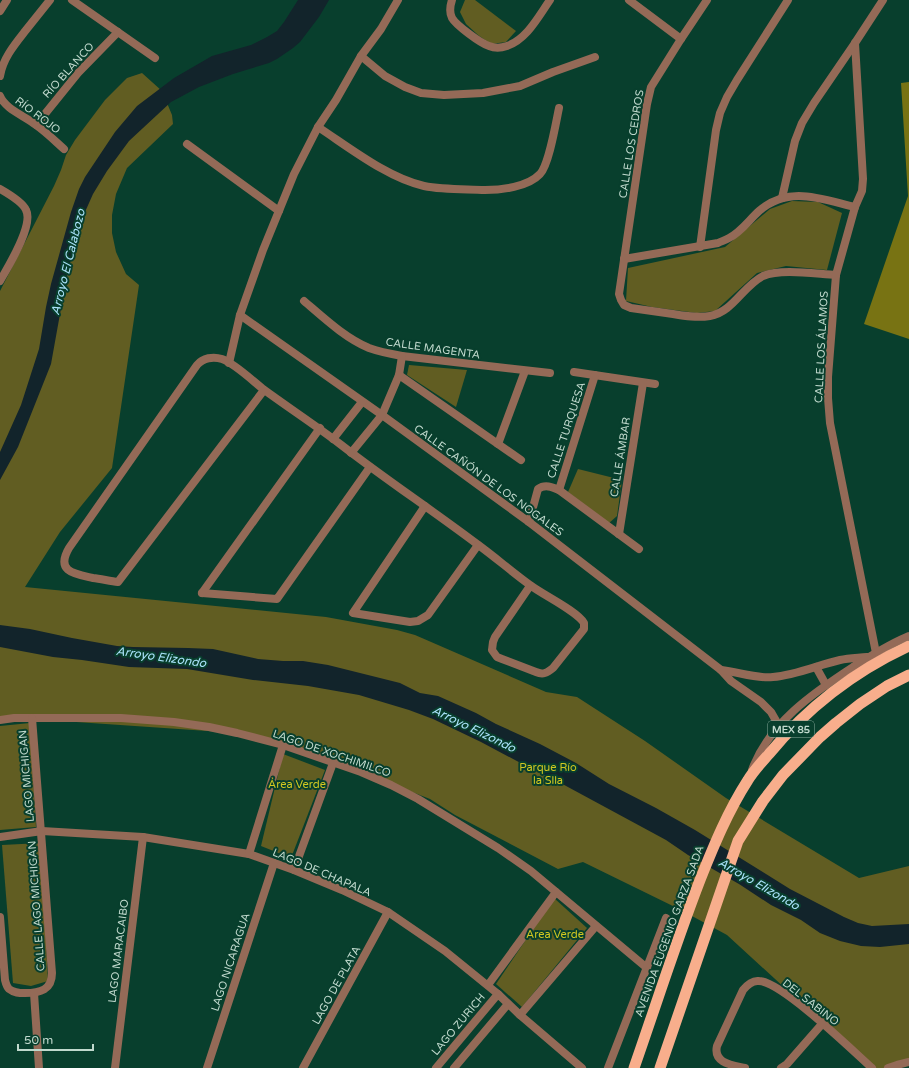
<svg xmlns="http://www.w3.org/2000/svg" width="909" height="1068" font-family="'Varela Round',sans-serif">
	<style>
		.green { fill: #615d22 }
		.forest { fill: #787313 }
		.water { fill: #12242b }
		.lines { fill: none; stroke-linecap: round; stroke-linejoin: round }
		.minor { stroke: #946a57; stroke-width: 8 }
		.tertiary { stroke: #946a57; stroke-width: 8 }
		.trunk { stroke: #f8ae8c; stroke-width: 11 }
		.labels { text-anchor: middle; stroke-width: 4; stroke-linejoin: round; paint-order: stroke }
		.shield { fill: #083f2d; stroke: #89ab9d; stroke-width: 1 }
		.shield-label { font-size: 10px; font-weight: bold; fill: #c0d9cd }
		.street-label { font-size: 11px; fill: #c0d9cd; stroke: #083f2d }
		.park-label { font-size: 11px; fill: #d1c721; stroke: #083f2d }
		.water-label { font-size: 12px; font-style: italic; fill: #abe3fb; stroke: #083f2d }
	</style>
	<rect width="100%" height="100%" fill="#083f2d"/>
	<g class="green">
		<path d="M 465,0 L 475,0 L 516,31 L 506,42 L 491,44 L 478,35 L 466,24 L 460,12 Z"/>
		<path d="M 142,73 L 162,91 L 172,115 L 173,124 L 127,168 L 116,194 L 112,215 L 112,233 L 116,252 L 126,274 L 139,285 L 112,468 L 60,532 L 25,587 L 326,617 L 397,630 L 415,635 L 546,692 L 577,697 L 645,741 L 726,798 L 859,878 L 909,866 L 909,1063 L 890,1068 L 872,1068 L 727,935 L 679,909 L 583,862 L 558,869 L 455,815 L 430,799 L 361,772 L 237,733 L 47,720 L 0,721 L 0,291 L 54,186 L 61,170 L 66,155 L 75,140 L 105,100 L 127,78 Z"/>
		<path d="M 792,201 L 818,202 L 842,213 L 827,270 L 786,266 L 757,273 L 715,311 L 697,313 L 652,307 L 626,301 L 628,268 L 725,247 L 770,209 Z"/>
		<path d="M 409,365 L 467,370 L 456,407 L 407,375 Z"/>
		<path d="M 578,469 L 622,480 L 617,516 L 609,523 L 568,492 Z"/>
		<path d="M 30,723 L 36,827 L 0,830 L 0,726 Z"/>
		<path d="M 283,754 L 325,770 L 291,858 L 261,846 Z"/>
		<path d="M 41,843 L 48,981 L 31,986 L 13,983 L 2,845 Z"/>
		<path d="M 554,898 L 587,928 L 522,1007 L 496,984 Z"/>
	</g>
	<path class="forest" d="M 909,82 L 909,339 L 864,324 L 908,196 L 901,83 Z"/>
	<g class="water">
		<path d="M 298,0 L 329,0 L 319,17 L 300,42 L 293,48 L 277,59 L 269,63 L 233,74 L 199,87 L 171,102 L 129,141 L 107,171 L 93,194 L 81,221 L 67,275 L 51,364 L 18,447 L 0,480 L 0,452 L 21,405 L 39,349 L 46,307 L 51,284 L 71,212 L 79,189 L 85,177 L 115,132 L 137,106 L 174,78 L 212,56 L 251,45 L 267,37 L 277,31 L 284,22 Z"/>
		<path d="M 0,625 L 30,629 L 72,638 L 117,646 L 133,647 L 188,648 L 213,649 L 258,659 L 283,661 L 303,661 L 328,665 L 400,683 L 420,693 L 438,696 L 476,713 L 496,724 L 540,744 L 576,763 L 609,784 L 656,808 L 695,830 L 790,889 L 844,917 L 858,923 L 872,926 L 909,924 L 909,944 L 880,947 L 861,946 L 840,941 L 820,933 L 801,920 L 771,905 L 739,884 L 688,855 L 666,840 L 555,780 L 530,768 L 481,742 L 433,719 L 409,710 L 359,695 L 308,686 L 253,680 L 187,669 L 129,667 L 82,660 L 53,657 L 0,647 Z"/>
	</g>
	<g class="lines">
		<g class="minor">
			<path d="M 72,0 L 155,58"/>
			<path d="M 452,0 C 450,6 449,12 452,18 C 456,25 480,43 489,46 C 494,48 501,48 507,46 C 527,39 538,17 550,0"/>
			<path d="M 629,0 L 681,39"/>
			<path d="M 707,0 L 681,39 L 651,87 L 647,104 L 619,294 L 621,300 L 624,305 L 631,308 C 645,310 659,312 673,314 C 685,316 697,318 710,316 C 733,312 743,286 763,276 C 781,268 816,274 836,275"/>
			<path d="M 855,43 L 863,179 L 862,191 L 855,207 L 836,275 L 828,377 L 828,398 L 830,423 L 876,653"/>
			<path d="M 361,56 L 385,76 L 405,87 L 421,93 L 444,95 L 483,93 L 520,86 L 553,72 L 595,57"/>
			<path d="M 0,76 C 3,58 15,44 26,30 C 34,20 42,10 50,0"/>
			<path d="M 0,96 C 5,109 25,116 36,125 C 46,132 55,141 64,149"/>
			<path d="M 36,125 L 78,73 L 118,32"/>
			<path d="M 318,127 C 350,148 388,178 424,186 C 444,190 465,189 485,190 C 501,190 528,187 540,174 C 549,165 556,122 559,108"/>
			<path d="M 187,144 L 279,211"/>
			<path d="M 0,189 C 7,193 23,203 26,210 C 34,225 8,267 0,281"/>
			<path d="M 782,198 L 795,141 L 802,123 L 814,103 L 855,43 L 883,0"/>
			<path d="M 700,247 L 716,130 L 720,113 L 727,97 L 737,80 L 788,0"/>
			<path d="M 624,259 L 718,243 C 722,241 726,240 729,238 C 741,232 749,220 759,211 C 789,185 821,199 855,207"/>
			<path d="M 304,301 C 324,318 345,338 369,348 C 380,352 391,354 402,356 L 550,373"/>
			<path d="M 240,315 L 382,415 L 529,522 L 721,670 L 731,681 L 761,702 L 771,712 L 779,726"/>
			<path d="M 229,363 L 240,315 L 263,250 L 294,174 L 318,127 L 336,100 L 361,56 L 381,29 L 398,0"/>
			<path d="M 574,372 L 655,384"/>
			<path d="M 399,375 L 521,460"/>
			<path d="M 264,390 L 118,582 C 110,581 101,579 93,578 C 75,574 55,572 69,548 L 197,365 C 203,358 213,356 222,359 C 234,363 253,381 263,389 C 289,408 315,425 340,444 C 385,479 432,510 477,544 C 495,557 512,572 530,585 C 543,595 577,611 584,623 L 584,629 L 553,668 C 547,673 543,675 536,672 L 502,659 L 497,657 L 492,650 L 493,642 L 495,637 L 530,586"/>
			<path d="M 333,439 L 362,402"/>
			<path d="M 498,444 L 525,371"/>
			<path d="M 351,453 L 382,415 L 399,375 L 402,356"/>
			<path d="M 559,490 L 595,375"/>
			<path d="M 425,506 L 353,613 L 410,622 L 418,621 L 428,615 L 478,545"/>
			<path d="M 529,522 L 538,489 C 545,484 552,487 559,490 L 639,549"/>
			<path d="M 619,534 L 643,383"/>
			<path d="M 202,593 L 277,599 L 370,467"/>
			<path d="M 202,593 L 320,428"/>
			<path d="M 816,667 L 826,685"/>
			<path d="M 721,670 C 739,672 756,679 773,677 C 796,675 818,665 840,660 C 849,658 858,658 867,657"/>
			<path d="M 0,720 L 14,718 L 121,718 L 174,722 L 209,727 L 237,733 L 283,745 L 361,772 L 391,785 L 418,799 L 498,848 L 531,871 L 647,968"/>
			<path d="M 752,770 C 769,723 813,693 853,667 C 871,656 889,644 909,636"/>
			<path d="M 0,837 L 42,831 L 143,837 L 249,854 L 294,870 L 342,890 L 388,912 L 445,951 L 498,994"/>
			<path d="M 249,854 L 283,745"/>
			<path d="M 294,870 L 333,763"/>
			<path d="M 0,917 L 5,980 C 6,984 7,987 9,989 C 14,993 19,993 25,993 C 40,993 52,990 52,973 L 32,718"/>
			<path d="M 488,985 L 556,892"/>
			<path d="M 34,993 L 39,1068"/>
			<path d="M 520,1015 L 596,926"/>
			<path d="M 115,1068 L 143,837"/>
			<path d="M 207,1068 L 274,863"/>
			<path d="M 303,1068 L 388,912"/>
			<path d="M 608,1068 L 666,918"/>
			<path d="M 745,1068 C 732,1065 713,1063 717,1046 L 743,990 C 747,985 752,980 759,981 C 782,982 852,1050 872,1068"/>
			<path d="M 781,1068 L 787,1064 L 822,1024"/>
		</g>
		<g class="tertiary">
			<path d="M 0,11 L 7,0"/>
			<path d="M 436,1068 L 498,994 L 520,1015 L 582,1068"/>
			<path d="M 454,1068 L 508,1004"/>
			<path d="M 888,1068 L 897,1065 L 909,1062"/>
		</g>
		<g class="trunk">
			<path d="M 634,1068 C 656,1005 676,942 700,880 C 714,845 728,811 748,780 C 754,770 762,762 769,754 C 807,708 855,671 909,646"/>
			<path d="M 660,1068 L 738,841 L 763,801 L 783,775 L 820,737 L 836,723 L 860,704 L 887,686 L 909,675"/>
		</g>
	</g>
	<g class="labels">
		<rect class="shield" x="768" y="721" width="46" height="16" rx="3"/>
		<g class="shield-label">
			<text x="791" y="733">MEX 85</text>
		</g>
		<g class="street-label">
			<text transform="translate(68 70) rotate(-48)" y="4">RÍO BLANCO</text>
			<text transform="translate(38 115) rotate(37)" y="4">RÍO ROJO</text>
			<text transform="translate(631 144) rotate(-81)" y="4">CALLE LOS CEDROS</text>
			<text transform="translate(821 347) rotate(-87)" y="4">CALLE LOS ÁLAMOS</text>
			<text transform="translate(433 348) rotate(8)" y="4">CALLE MAGENTA</text>
			<text transform="translate(566 430) rotate(-72)" y="4">CALLE TURQUESA</text>
			<text transform="translate(620 457) rotate(-81)" y="4">CALLE ÁMBAR</text>
			<text transform="translate(489 480) rotate(36)" y="4">CALLE CAÑÓN DE LOS NOGALES</text>
			<text transform="translate(332 753) rotate(19)" y="4">LAGO DE XOCHIMILCO</text>
			<text transform="translate(26 776) rotate(-95)" y="4">LAGO MICHIGAN</text>
			<text transform="translate(322 872) rotate(23)" y="4">LAGO DE CHAPALA</text>
			<text transform="translate(36 906) rotate(-94)" y="4">CALLE LAGO MICHIGAN</text>
			<text transform="translate(669 931) rotate(-70)" y="4">AVENIDA EUGENIO GARZA SADA</text>
			<text transform="translate(118 951) rotate(-83)" y="4">LAGO MARACAIBO</text>
			<text transform="translate(230 962) rotate(-72)" y="4">LAGO NICARAGUA</text>
			<text transform="translate(336 985) rotate(-61)" y="4">LAGO DE PLATA</text>
			<text transform="translate(811 1002) rotate(38)" y="4">DEL SABINO</text>
			<text transform="translate(458 1024) rotate(-50)" y="4">LAGO ZURICH</text>
		</g>
		<g class="park-label">
			<text x="548" y="771">Parque Río<tspan x="548" dy="13">la Slla</tspan></text>
			<text x="297" y="788">Área Verde</text>
			<text x="555" y="938">Area Verde</text>
		</g>
		<g class="water-label">
			<text transform="translate(68 262) rotate(-76)" y="4">Arroyo El Calabozo</text>
			<text transform="translate(161 657) rotate(8)" y="4">Arroyo Elizondo</text>
			<text transform="translate(474 729) rotate(26)" y="4">Arroyo Elizondo</text>
			<text transform="translate(759 884) rotate(30)" y="4">Arroyo Elizondo</text>
		</g>
	</g>
	<path d="M18 1044v6h75v-6" fill="none" stroke="#c0d9cd" stroke-width="2"/>
	<text x="24" y="1044" font-size="12" fill="#c0d9cd" stroke="#083f2d" stroke-width="3" paint-order="stroke">50 m</text>
</svg>
